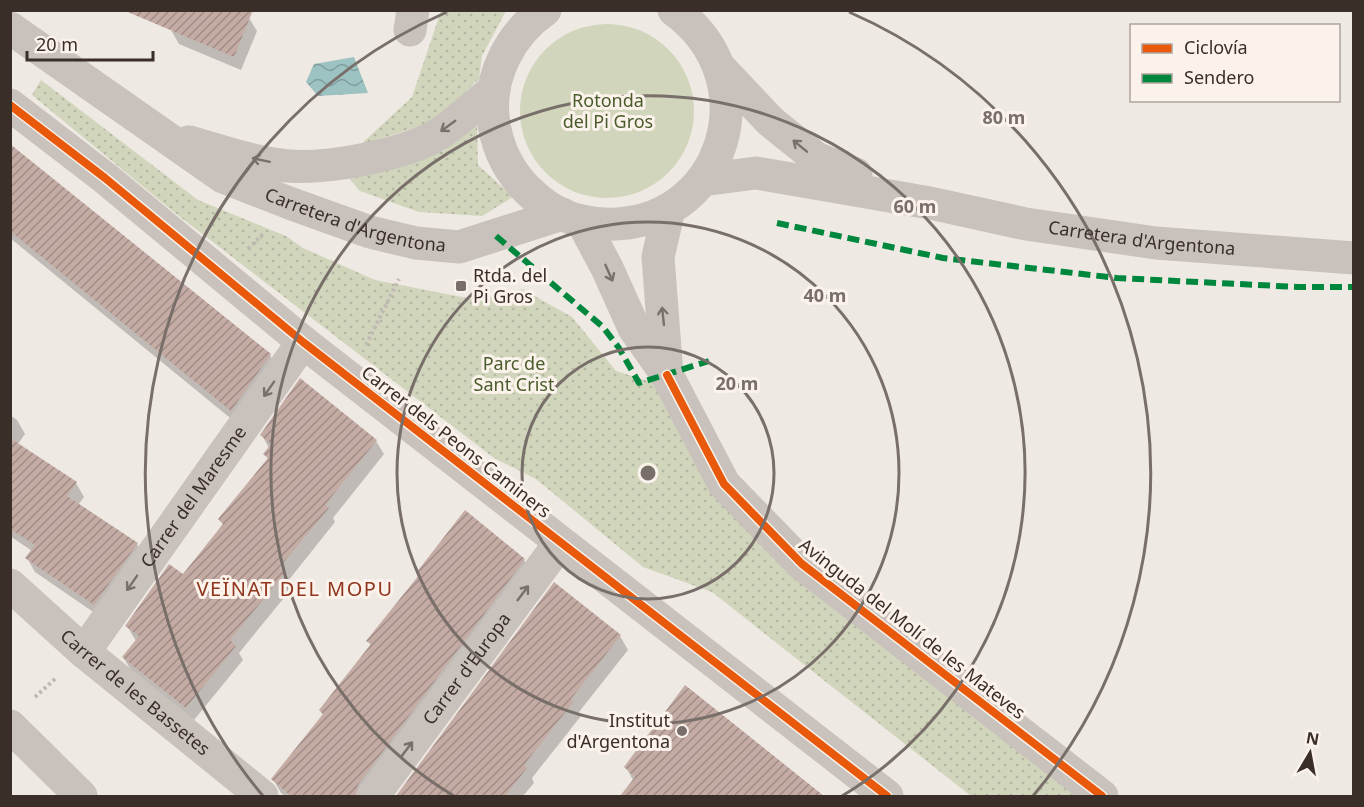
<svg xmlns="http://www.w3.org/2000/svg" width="1364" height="807" font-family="'Noto Sans',sans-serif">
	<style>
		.park { fill: url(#park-dots) }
		.garden { fill: #d1d5bc }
		.water { fill: url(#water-waves) }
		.shadow { fill: #0003 }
		.building { fill: url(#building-hatch) }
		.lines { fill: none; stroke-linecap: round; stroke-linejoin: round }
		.path { stroke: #c1bab4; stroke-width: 4; stroke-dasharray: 3 3; stroke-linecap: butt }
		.minor { stroke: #c9c1bb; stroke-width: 33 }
		.tertiary { stroke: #c9c1bb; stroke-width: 33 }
		.quiet { stroke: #00873e; stroke-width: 6; stroke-dasharray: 12 6; stroke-linecap: butt }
		.cycleway-casing { stroke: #fbf3eb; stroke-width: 11 }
		.cycleway { stroke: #e8590c; stroke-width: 8 }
		.oneway { stroke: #7a706b }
		.ring { fill: none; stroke: #796f6a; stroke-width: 3 }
		.poi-dot { fill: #796f6a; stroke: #fbf3eb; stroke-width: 2 }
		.labels { text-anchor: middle; stroke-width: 6; stroke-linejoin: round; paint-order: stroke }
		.park-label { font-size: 18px; fill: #4a5b2b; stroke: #fbf3eb }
		.street-label { font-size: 18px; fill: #3a2e29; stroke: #fbf3eb }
		.poi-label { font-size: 18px; fill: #3a2e29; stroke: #fbf3eb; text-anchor: start }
		.neighbourhood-label { font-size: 20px; letter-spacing: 1.5px; fill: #90351c; stroke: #fbf3eb }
		.centre { fill: #796f6a; stroke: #fbf3eb; stroke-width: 3 }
		.ring-label { font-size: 18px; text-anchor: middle; font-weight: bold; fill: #796f6a; stroke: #fbf3eb; stroke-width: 6; stroke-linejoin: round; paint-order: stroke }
	</style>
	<defs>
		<pattern id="park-dots" width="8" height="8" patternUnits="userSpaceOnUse" patternTransform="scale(1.5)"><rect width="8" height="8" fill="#d1d5bc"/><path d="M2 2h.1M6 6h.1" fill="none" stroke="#b4b7a2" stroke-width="1.8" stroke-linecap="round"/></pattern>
		<pattern id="water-waves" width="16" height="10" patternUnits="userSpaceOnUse" patternTransform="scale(1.5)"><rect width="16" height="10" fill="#9dc2c2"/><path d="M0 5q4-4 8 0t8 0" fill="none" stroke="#819e9e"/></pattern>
		<pattern id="building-hatch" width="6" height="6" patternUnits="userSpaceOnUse" patternTransform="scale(1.5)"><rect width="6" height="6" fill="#c4aca4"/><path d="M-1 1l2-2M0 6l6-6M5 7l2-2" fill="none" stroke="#a08c86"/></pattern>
	</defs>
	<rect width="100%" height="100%" fill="#efe9e3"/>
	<g class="park">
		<path d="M 441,11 L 506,11 L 482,56 L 479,79 L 435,121 L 359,146 L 412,97 Z"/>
		<path d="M 41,80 L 198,200 L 286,236 L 303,248 L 375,280 L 477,300 L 522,289 L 572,317 L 616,371 L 667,387 L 716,494 L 1081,796 L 971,796 L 712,592 L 643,567 L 536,479 L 494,458 L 175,213 L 32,95 Z"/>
		<path d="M 477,119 L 478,165 L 513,197 L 482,216 L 419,212 L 360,191 L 348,177 L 444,151 Z"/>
	</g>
	<circle class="garden" cx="607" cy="111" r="87"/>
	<path class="water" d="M 354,57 L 368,93 L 318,96 L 306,82 L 314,64 Z"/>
	<g class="shadow">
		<path d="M 249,18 L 257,31 L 241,70 L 179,44 L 171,30 Z"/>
		<path d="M 10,146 L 270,355 L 279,371 L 240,426 L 10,238 Z"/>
		<path d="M 10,415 L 17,420 L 25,434 L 18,444 L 76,483 L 84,497 L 78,505 L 137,544 L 144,558 L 102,618 L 35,572 L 27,558 L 32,551 L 10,536 Z"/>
		<path d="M 262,435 L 376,441 L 384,454 L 333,518 L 335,522 L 288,581 L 292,588 L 239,653 L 243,660 L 194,720 L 131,670 L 123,657 L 136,641 L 127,626 L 183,576 L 224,526 L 220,519 L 269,460 L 265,454 L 269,448 Z"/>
		<path d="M 524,560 L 532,573 L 367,796 L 285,796 L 281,793 L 273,779 L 323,715 L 320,710 L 371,646 L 368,641 L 419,576 L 418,573 Z"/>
		<path d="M 555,584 L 620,636 L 628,650 L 579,712 L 581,716 L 532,778 L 534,783 L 523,796 L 398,796 Z"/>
		<path d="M 685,687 L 822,796 L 622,796 L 634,782 L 626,767 Z"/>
	</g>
	<g class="building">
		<path d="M 123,10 L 253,10 L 234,57 Z"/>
		<path d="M 10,144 L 271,354 L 231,411 L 10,231 Z"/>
		<path d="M 300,378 L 377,440 L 325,505 L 329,508 L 279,568 L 285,573 L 230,640 L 236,646 L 186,708 L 122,657 L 139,636 L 125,626 L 169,564 L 183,574 L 223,524 L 218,519 L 268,458 L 263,454 L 271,444 L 260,435 Z"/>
		<path d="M 10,438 L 77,482 L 67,496 L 138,543 L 94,605 L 25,558 L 35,545 L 10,529 Z"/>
		<path d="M 465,510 L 525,559 L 358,785 L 355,796 L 291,796 L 271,779 L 323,714 L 319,710 L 371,644 L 366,641 L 419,575 L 416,573 Z"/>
		<path d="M 554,582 L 621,635 L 571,699 L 574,701 L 524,765 L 527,768 L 505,796 L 396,796 Z"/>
		<path d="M 685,685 L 824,796 L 620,796 L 635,777 L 624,767 Z"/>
	</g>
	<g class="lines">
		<g class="path">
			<path d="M 248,249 L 264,233"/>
			<path d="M 366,345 L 399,279"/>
			<path d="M 35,697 L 56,678"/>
		</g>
		<g class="minor">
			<path d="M 410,30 L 413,10"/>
			<path d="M 10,105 L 105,178 L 303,342 L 887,796"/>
			<path d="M 667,375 L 724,484 L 802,564 L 1102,796"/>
			<path id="s1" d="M 10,585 L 84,652 L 262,796"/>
			<path id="s2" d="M 84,652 L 303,342"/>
			<path d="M 10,726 L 81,796"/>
			<path id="s3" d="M 373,796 L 560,543"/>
		</g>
		<g class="tertiary">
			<path d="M 545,10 C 511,33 489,75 493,116 C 496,147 509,174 533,195 C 552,213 577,223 603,224 C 724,229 771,80 674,10"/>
			<path id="s4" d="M 10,28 L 223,177 L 292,204 L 370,232 L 416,243 L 459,247 L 562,214"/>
			<path d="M 721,69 L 770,121 L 816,158 L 856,174"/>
			<path d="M 189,142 C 221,151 255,163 288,166 C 329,169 395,156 432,138 C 454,126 474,105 494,90"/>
			<path id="s5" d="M 702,180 L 756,173 L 930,203 L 1026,224 L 1156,243 L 1354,258"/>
			<path d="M 582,221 L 607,268 L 634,328 L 667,375"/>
			<path d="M 667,375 L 658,257 L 669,209"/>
		</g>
		<g class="quiet">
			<path d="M 777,223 L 943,258 L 1117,278 L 1298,287 L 1354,287"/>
			<path d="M 496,236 L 603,327 L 619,348 L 639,383 L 709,361"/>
		</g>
		<g class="cycleway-casing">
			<g id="cycleway">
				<path d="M 10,105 L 105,178 L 303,342 L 887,796"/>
				<path d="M 667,375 L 724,484 L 802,564 L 1102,796"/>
			</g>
		</g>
		<use href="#cycleway" class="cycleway"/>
	</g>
	<defs><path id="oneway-shaft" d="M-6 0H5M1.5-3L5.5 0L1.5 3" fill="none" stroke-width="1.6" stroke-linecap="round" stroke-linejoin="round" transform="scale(1.5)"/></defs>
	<g class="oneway">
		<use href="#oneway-shaft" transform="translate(448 126) rotate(144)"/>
		<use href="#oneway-shaft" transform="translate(800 146) rotate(-141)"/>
		<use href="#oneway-shaft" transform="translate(261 160) rotate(-168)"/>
		<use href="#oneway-shaft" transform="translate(609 273) rotate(66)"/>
		<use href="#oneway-shaft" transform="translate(663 316) rotate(-96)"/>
		<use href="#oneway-shaft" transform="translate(269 389) rotate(125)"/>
		<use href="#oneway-shaft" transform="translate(132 583) rotate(125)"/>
		<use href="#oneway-shaft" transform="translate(523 593) rotate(-53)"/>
		<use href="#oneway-shaft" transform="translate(407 749) rotate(-53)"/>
	</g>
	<g class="ring">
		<circle cx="648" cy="473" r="126"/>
		<circle cx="648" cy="473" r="251"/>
		<path d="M454 796A377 377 0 1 1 842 796"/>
		<path d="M263 796A503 503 0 0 1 447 12M849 12A503 503 0 0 1 1033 796"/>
	</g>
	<g class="poi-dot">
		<rect x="455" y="280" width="12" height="12" rx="3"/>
		<circle cx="682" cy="731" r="6"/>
	</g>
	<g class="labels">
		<g class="park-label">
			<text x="608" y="107">Rotonda<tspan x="608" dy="21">del Pi Gros</tspan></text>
			<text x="514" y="370">Parc de<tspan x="514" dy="21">Sant Crist</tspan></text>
		</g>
		<g class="street-label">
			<text dy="6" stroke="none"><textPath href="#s4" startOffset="400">Carretera d'Argentona</textPath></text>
			<text dy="6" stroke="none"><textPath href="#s5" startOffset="446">Carretera d'Argentona</textPath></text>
			<text transform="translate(456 442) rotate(38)" y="6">Carrer dels Peons Caminers</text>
			<text dy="6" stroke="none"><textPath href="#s2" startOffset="190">Carrer del Maresme</textPath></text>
			<text transform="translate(912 629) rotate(38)" y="6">Avinguda del Molí de les Mateves</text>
			<text dy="6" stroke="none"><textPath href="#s3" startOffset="158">Carrer d'Europa</textPath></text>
			<text dy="6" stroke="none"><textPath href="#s1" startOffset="165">Carrer de les Bassetes</textPath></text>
		</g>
		<g class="poi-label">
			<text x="473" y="282">Rtda. del<tspan x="473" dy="21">Pi Gros</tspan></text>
			<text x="670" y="727" text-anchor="end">Institut<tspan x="670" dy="21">d'Argentona</tspan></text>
		</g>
		<g class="neighbourhood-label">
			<text x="295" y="596">VEÏNAT DEL MOPU</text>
		</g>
	</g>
	<circle cx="648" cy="473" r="9" class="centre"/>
	<g class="ring-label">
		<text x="1004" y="124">80 m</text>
		<text x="915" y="213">60 m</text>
		<text x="825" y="302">40 m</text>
		<text x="737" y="390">20 m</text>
	</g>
	<rect width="1364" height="807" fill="none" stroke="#3a2e29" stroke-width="24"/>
	<rect x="1130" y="24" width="210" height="78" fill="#fbf3eb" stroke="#aea49d" stroke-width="1.5"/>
	<rect x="1142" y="44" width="30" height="9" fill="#e8590c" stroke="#aea49d" stroke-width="1.5"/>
	<text x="1184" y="54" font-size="18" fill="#3a2e29">Ciclovía</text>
	<rect x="1142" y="74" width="30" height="9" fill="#00873e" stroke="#aea49d" stroke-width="1.5"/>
	<text x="1184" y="84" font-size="18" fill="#3a2e29">Sendero</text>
	<g transform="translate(1310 753) rotate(10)" stroke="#fbf3eb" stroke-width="4.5" paint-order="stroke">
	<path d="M0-4.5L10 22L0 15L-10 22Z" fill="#3a2e29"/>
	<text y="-9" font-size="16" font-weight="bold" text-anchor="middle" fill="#3a2e29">N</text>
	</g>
	<path d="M27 51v9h126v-9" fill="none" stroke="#3a2e29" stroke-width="3"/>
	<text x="36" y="51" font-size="18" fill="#3a2e29" stroke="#fbf3eb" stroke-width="4.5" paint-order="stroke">20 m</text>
</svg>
